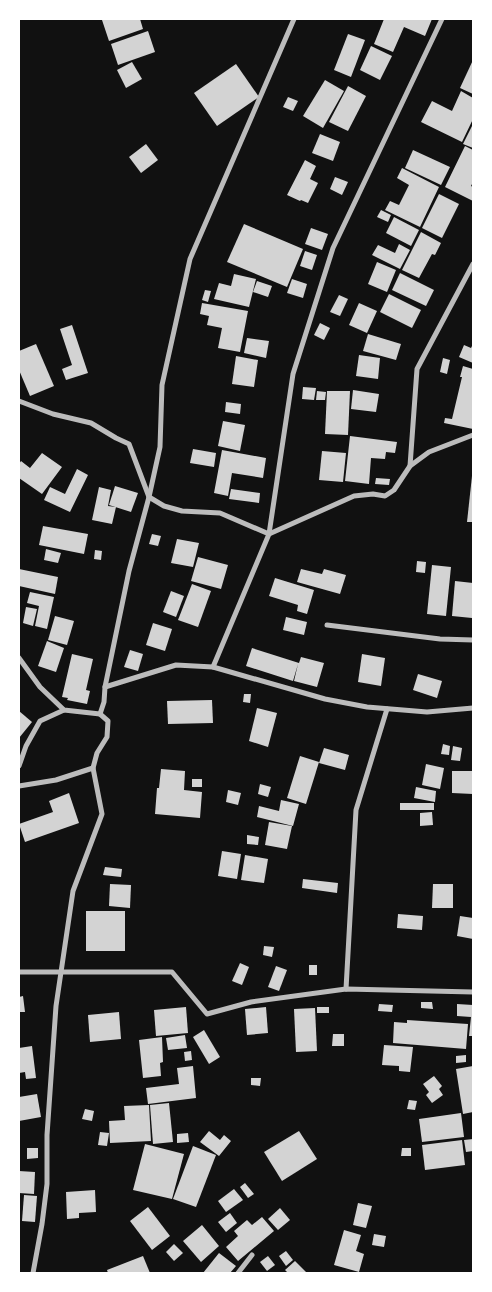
<svg xmlns="http://www.w3.org/2000/svg" width="492" height="1292" font-family="'DM Sans',sans-serif">
	<style>
		.building { fill: #d3d3d3 }
		.lines { fill: none; stroke-linecap: round; stroke-linejoin: round }
		.minor { stroke: #bcbcbc; stroke-width: 5 }
	</style>
	<rect width="100%" height="100%" fill="#111"/>
	<g class="building">
		<path d="M 106,19 L 140,19 L 143,29 L 109,41 L 102,20 Z"/>
		<path d="M 384,19 L 432,19 L 425,36 L 404,27 L 393,52 L 374,44 Z"/>
		<path d="M 148,31 L 155,52 L 118,65 L 111,44 Z"/>
		<path d="M 348,34 L 365,40 L 351,77 L 334,70 Z"/>
		<path d="M 371,46 L 392,56 L 380,80 L 360,70 Z"/>
		<path d="M 473,60 L 473,94 L 460,88 Z"/>
		<path d="M 132,62 L 142,79 L 126,88 L 117,70 Z"/>
		<path d="M 236,64 L 259,97 L 217,126 L 194,93 Z"/>
		<path d="M 325,80 L 344,91 L 323,128 L 303,116 Z"/>
		<path d="M 348,86 L 366,96 L 348,131 L 329,122 Z"/>
		<path d="M 461,91 L 473,98 L 473,119 L 462,142 L 421,122 L 432,101 L 452,111 Z"/>
		<path d="M 288,97 L 298,101 L 293,111 L 283,107 Z"/>
		<path d="M 473,124 L 473,148 L 463,144 Z"/>
		<path d="M 320,134 L 340,142 L 333,161 L 312,153 Z"/>
		<path d="M 146,144 L 158,160 L 141,173 L 129,157 Z"/>
		<path d="M 465,146 L 473,150 L 473,182 L 471,186 L 473,187 L 473,201 L 445,187 Z"/>
		<path d="M 413,150 L 450,167 L 441,185 L 405,168 Z"/>
		<path d="M 305,160 L 316,166 L 310,179 L 318,183 L 308,203 L 301,200 L 300,201 L 287,195 Z"/>
		<path d="M 402,168 L 439,187 L 420,227 L 385,210 L 390,201 L 399,205 L 409,185 L 397,178 Z"/>
		<path d="M 335,177 L 348,182 L 342,195 L 330,189 Z"/>
		<path d="M 439,194 L 459,204 L 442,238 L 422,228 Z"/>
		<path d="M 381,210 L 391,215 L 388,222 L 377,217 Z"/>
		<path d="M 394,217 L 419,230 L 411,246 L 386,233 Z"/>
		<path d="M 244,224 L 303,249 L 287,287 L 227,262 Z"/>
		<path d="M 311,228 L 328,234 L 322,250 L 305,244 Z"/>
		<path d="M 421,232 L 441,243 L 435,255 L 432,254 L 419,278 L 402,270 Z"/>
		<path d="M 399,244 L 410,250 L 400,269 L 372,255 L 378,245 L 395,253 Z"/>
		<path d="M 305,251 L 317,255 L 312,270 L 300,266 Z"/>
		<path d="M 377,262 L 396,270 L 387,292 L 368,284 Z"/>
		<path d="M 400,273 L 434,290 L 426,306 L 392,290 Z"/>
		<path d="M 234,274 L 256,279 L 249,307 L 214,299 L 219,283 L 231,286 Z"/>
		<path d="M 292,279 L 307,284 L 303,298 L 287,293 Z"/>
		<path d="M 257,281 L 272,286 L 268,297 L 253,292 Z"/>
		<path d="M 205,290 L 211,291 L 208,302 L 202,300 Z"/>
		<path d="M 389,294 L 421,310 L 412,328 L 380,312 Z"/>
		<path d="M 339,295 L 348,299 L 340,316 L 330,312 Z"/>
		<path d="M 202,303 L 248,311 L 240,352 L 218,348 L 222,328 L 207,325 L 209,316 L 200,314 Z"/>
		<path d="M 359,303 L 377,311 L 367,333 L 349,325 Z"/>
		<path d="M 320,323 L 330,328 L 324,340 L 314,335 Z"/>
		<path d="M 72,325 L 88,373 L 66,380 L 62,369 L 72,365 L 60,329 Z"/>
		<path d="M 368,334 L 401,344 L 396,360 L 363,351 Z"/>
		<path d="M 247,338 L 269,341 L 266,358 L 244,353 Z"/>
		<path d="M 36,344 L 54,386 L 30,396 L 19,370 L 19,351 Z"/>
		<path d="M 473,344 L 473,363 L 459,357 L 464,345 L 471,348 Z"/>
		<path d="M 359,355 L 380,358 L 378,379 L 356,376 Z"/>
		<path d="M 236,356 L 258,360 L 254,387 L 232,384 Z"/>
		<path d="M 443,358 L 450,360 L 447,374 L 440,372 Z"/>
		<path d="M 463,366 L 473,369 L 473,429 L 444,423 L 445,418 L 452,419 L 462,377 L 460,377 Z"/>
		<path d="M 303,387 L 316,388 L 314,400 L 302,399 Z"/>
		<path d="M 353,390 L 379,394 L 376,412 L 351,409 Z"/>
		<path d="M 317,391 L 326,392 L 325,400 L 316,400 Z"/>
		<path d="M 327,391 L 350,391 L 348,435 L 325,434 Z"/>
		<path d="M 226,402 L 241,404 L 240,414 L 225,412 Z"/>
		<path d="M 223,421 L 245,425 L 240,451 L 218,446 Z"/>
		<path d="M 350,436 L 397,442 L 395,453 L 386,452 L 385,459 L 371,458 L 369,484 L 345,481 Z"/>
		<path d="M 193,449 L 216,453 L 214,467 L 190,463 Z"/>
		<path d="M 222,450 L 266,458 L 263,478 L 232,473 L 228,496 L 214,493 Z"/>
		<path d="M 322,451 L 346,453 L 343,482 L 319,480 Z"/>
		<path d="M 42,453 L 62,467 L 42,494 L 19,478 L 19,464 L 21,461 L 30,468 Z"/>
		<path d="M 77,469 L 88,475 L 70,512 L 44,500 L 50,487 L 65,494 Z"/>
		<path d="M 472,476 L 473,476 L 473,522 L 467,522 Z"/>
		<path d="M 376,478 L 390,479 L 389,485 L 375,484 Z"/>
		<path d="M 115,486 L 138,493 L 131,512 L 109,505 Z"/>
		<path d="M 99,487 L 111,490 L 108,506 L 116,507 L 112,524 L 92,520 Z"/>
		<path d="M 231,489 L 260,493 L 259,503 L 229,499 Z"/>
		<path d="M 43,526 L 88,534 L 84,554 L 39,545 Z"/>
		<path d="M 152,534 L 161,536 L 158,546 L 149,544 Z"/>
		<path d="M 177,539 L 199,543 L 193,567 L 171,563 Z"/>
		<path d="M 46,549 L 61,553 L 58,563 L 44,560 Z"/>
		<path d="M 95,550 L 102,551 L 101,560 L 94,559 Z"/>
		<path d="M 198,557 L 228,565 L 221,589 L 191,581 Z"/>
		<path d="M 417,561 L 426,562 L 425,573 L 416,572 Z"/>
		<path d="M 432,565 L 451,567 L 446,616 L 427,614 Z"/>
		<path d="M 19,569 L 58,577 L 55,594 L 19,586 Z"/>
		<path d="M 301,569 L 322,574 L 324,569 L 346,575 L 340,594 L 297,582 Z"/>
		<path d="M 275,578 L 314,590 L 307,614 L 297,611 L 298,605 L 269,596 Z"/>
		<path d="M 455,581 L 473,583 L 472,618 L 452,616 Z"/>
		<path d="M 192,584 L 211,591 L 198,627 L 178,620 Z"/>
		<path d="M 171,591 L 184,596 L 176,617 L 163,612 Z"/>
		<path d="M 30,592 L 54,597 L 47,629 L 35,626 L 39,606 L 27,603 Z"/>
		<path d="M 26,607 L 37,609 L 33,626 L 23,623 Z"/>
		<path d="M 55,616 L 74,621 L 67,645 L 48,640 Z"/>
		<path d="M 286,617 L 307,622 L 304,635 L 283,630 Z"/>
		<path d="M 153,623 L 172,629 L 165,651 L 146,645 Z"/>
		<path d="M 47,641 L 64,648 L 56,672 L 38,666 Z"/>
		<path d="M 252,648 L 299,663 L 301,657 L 324,663 L 317,687 L 294,681 L 298,664 L 293,681 L 246,666 Z"/>
		<path d="M 130,650 L 143,654 L 138,671 L 124,667 Z"/>
		<path d="M 72,654 L 93,659 L 86,690 L 90,691 L 87,704 L 67,700 L 68,698 L 62,697 Z"/>
		<path d="M 362,654 L 385,658 L 381,686 L 358,682 Z"/>
		<path d="M 418,674 L 442,681 L 437,698 L 413,690 Z"/>
		<path d="M 244,694 L 251,694 L 250,703 L 243,702 Z"/>
		<path d="M 212,700 L 213,723 L 168,724 L 167,701 Z"/>
		<path d="M 257,708 L 277,713 L 268,747 L 249,741 Z"/>
		<path d="M 19,711 L 32,722 L 19,738 Z"/>
		<path d="M 443,744 L 450,746 L 449,755 L 441,754 Z"/>
		<path d="M 453,746 L 462,748 L 460,761 L 451,760 Z"/>
		<path d="M 324,748 L 349,755 L 345,770 L 319,763 Z"/>
		<path d="M 300,756 L 319,762 L 306,804 L 287,798 Z"/>
		<path d="M 426,764 L 444,768 L 440,789 L 422,785 Z"/>
		<path d="M 161,769 L 185,771 L 184,790 L 202,792 L 200,818 L 155,814 L 157,788 L 159,788 Z"/>
		<path d="M 452,771 L 473,771 L 473,794 L 452,793 Z"/>
		<rect x="192" y="779" width="10" height="8"/>
		<path d="M 260,784 L 271,787 L 268,797 L 258,794 Z"/>
		<path d="M 416,787 L 436,791 L 435,802 L 414,798 Z"/>
		<path d="M 228,790 L 241,793 L 238,805 L 226,802 Z"/>
		<path d="M 69,793 L 79,823 L 25,842 L 19,824 L 53,812 L 49,801 Z"/>
		<path d="M 281,800 L 299,804 L 293,826 L 257,817 L 259,806 L 279,811 Z"/>
		<rect x="400" y="803" width="34" height="7"/>
		<path d="M 432,812 L 433,825 L 420,826 L 420,813 Z"/>
		<path d="M 269,822 L 292,826 L 287,849 L 265,845 Z"/>
		<path d="M 247,835 L 259,837 L 258,845 L 247,844 Z"/>
		<path d="M 222,851 L 241,854 L 237,879 L 218,876 Z"/>
		<path d="M 245,855 L 268,859 L 264,883 L 241,880 Z"/>
		<path d="M 105,867 L 122,869 L 121,877 L 103,875 Z"/>
		<path d="M 303,879 L 338,883 L 337,893 L 302,888 Z"/>
		<path d="M 110,884 L 131,885 L 130,908 L 109,906 Z"/>
		<path d="M 433,884 L 453,884 L 453,908 L 432,908 Z"/>
		<rect x="86" y="911" width="39" height="40"/>
		<path d="M 398,914 L 423,916 L 422,930 L 397,928 Z"/>
		<path d="M 460,916 L 473,918 L 473,939 L 457,936 Z"/>
		<path d="M 264,946 L 274,947 L 272,957 L 263,955 Z"/>
		<path d="M 240,963 L 249,967 L 242,985 L 232,981 Z"/>
		<rect x="309" y="965" width="8" height="10"/>
		<path d="M 276,966 L 287,970 L 279,991 L 268,987 Z"/>
		<path d="M 23,996 L 25,1012 L 19,1012 L 19,997 Z"/>
		<path d="M 421,1002 L 432,1002 L 433,1009 L 421,1008 Z"/>
		<path d="M 379,1004 L 393,1005 L 392,1012 L 378,1011 Z"/>
		<path d="M 457,1004 L 473,1005 L 473,1036 L 469,1036 L 471,1017 L 457,1016 Z"/>
		<path d="M 186,1007 L 188,1033 L 156,1036 L 154,1010 Z"/>
		<path d="M 266,1007 L 268,1033 L 247,1035 L 245,1009 Z"/>
		<rect x="317" y="1007" width="12" height="6"/>
		<path d="M 315,1008 L 317,1051 L 296,1052 L 294,1009 Z"/>
		<path d="M 119,1012 L 121,1039 L 90,1042 L 88,1015 Z"/>
		<path d="M 407,1020 L 468,1024 L 466,1049 L 393,1043 L 394,1022 L 407,1023 Z"/>
		<path d="M 204,1030 L 220,1057 L 209,1064 L 193,1037 Z"/>
		<path d="M 333,1034 L 344,1034 L 344,1046 L 332,1046 Z"/>
		<path d="M 185,1035 L 187,1048 L 168,1050 L 166,1038 Z"/>
		<path d="M 162,1037 L 163,1062 L 160,1063 L 161,1076 L 143,1078 L 139,1040 Z"/>
		<path d="M 384,1045 L 413,1047 L 410,1072 L 399,1071 L 399,1066 L 382,1065 Z"/>
		<path d="M 32,1046 L 36,1078 L 26,1079 L 25,1072 L 19,1073 L 19,1048 Z"/>
		<path d="M 191,1051 L 192,1060 L 185,1061 L 184,1052 Z"/>
		<path d="M 466,1055 L 466,1062 L 456,1063 L 456,1056 Z"/>
		<path d="M 193,1066 L 196,1098 L 148,1104 L 146,1088 L 179,1084 L 177,1068 Z"/>
		<path d="M 473,1066 L 473,1112 L 463,1114 L 456,1069 Z"/>
		<path d="M 434,1076 L 442,1086 L 439,1089 L 443,1095 L 432,1103 L 426,1095 L 429,1092 L 423,1084 Z"/>
		<path d="M 251,1078 L 261,1078 L 260,1086 L 251,1085 Z"/>
		<path d="M 37,1094 L 41,1117 L 19,1121 L 19,1097 Z"/>
		<path d="M 409,1100 L 417,1101 L 415,1110 L 407,1109 Z"/>
		<path d="M 169,1103 L 173,1142 L 153,1144 L 150,1105 Z"/>
		<path d="M 149,1105 L 151,1141 L 110,1143 L 109,1121 L 125,1120 L 124,1106 Z"/>
		<path d="M 85,1109 L 94,1111 L 92,1121 L 82,1119 Z"/>
		<path d="M 461,1113 L 464,1137 L 422,1142 L 419,1119 Z"/>
		<path d="M 209,1131 L 220,1140 L 224,1135 L 231,1141 L 219,1156 L 200,1142 Z"/>
		<path d="M 299,1131 L 317,1159 L 282,1181 L 264,1152 Z"/>
		<path d="M 100,1132 L 109,1133 L 107,1146 L 98,1145 Z"/>
		<path d="M 188,1133 L 189,1142 L 177,1143 L 177,1134 Z"/>
		<path d="M 473,1139 L 473,1151 L 466,1152 L 464,1140 Z"/>
		<path d="M 462,1140 L 465,1165 L 425,1170 L 422,1145 Z"/>
		<path d="M 145,1144 L 184,1154 L 172,1199 L 133,1190 Z"/>
		<path d="M 193,1146 L 216,1155 L 196,1207 L 173,1199 Z"/>
		<path d="M 27,1148 L 38,1148 L 38,1158 L 27,1159 Z"/>
		<path d="M 402,1148 L 411,1148 L 411,1156 L 401,1156 Z"/>
		<path d="M 19,1171 L 35,1172 L 34,1194 L 19,1193 Z"/>
		<path d="M 245,1183 L 254,1194 L 248,1198 L 240,1187 Z"/>
		<path d="M 234,1189 L 243,1200 L 226,1212 L 218,1201 Z"/>
		<path d="M 95,1190 L 96,1212 L 79,1213 L 79,1218 L 67,1219 L 66,1192 Z"/>
		<path d="M 24,1195 L 37,1196 L 35,1222 L 22,1221 Z"/>
		<path d="M 358,1203 L 372,1206 L 366,1228 L 353,1225 Z"/>
		<path d="M 148,1207 L 170,1236 L 152,1250 L 130,1221 Z"/>
		<path d="M 280,1208 L 290,1220 L 278,1230 L 268,1219 Z"/>
		<path d="M 230,1213 L 237,1223 L 226,1232 L 218,1222 Z"/>
		<path d="M 262,1217 L 274,1231 L 238,1261 L 226,1247 L 238,1236 L 234,1231 L 247,1220 L 252,1225 Z"/>
		<path d="M 202,1225 L 219,1246 L 201,1262 L 183,1241 Z"/>
		<path d="M 344,1230 L 361,1235 L 356,1251 L 364,1254 L 359,1272 L 334,1265 Z"/>
		<path d="M 374,1234 L 386,1236 L 384,1247 L 372,1245 Z"/>
		<path d="M 174,1244 L 183,1253 L 174,1261 L 166,1252 Z"/>
		<path d="M 286,1251 L 293,1260 L 286,1266 L 279,1256 Z"/>
		<path d="M 219,1253 L 236,1266 L 230,1273 L 203,1273 Z"/>
		<path d="M 143,1256 L 150,1273 L 108,1273 L 107,1270 Z"/>
		<path d="M 268,1256 L 275,1265 L 267,1271 L 260,1262 Z"/>
		<path d="M 295,1261 L 307,1273 L 288,1273 L 285,1270 Z"/>
	</g>
	<g class="lines">
		<g class="minor">
			<path d="M 19,401 L 53,414 L 91,423 L 116,438 L 129,444 L 149,497 L 164,506 L 182,511 L 220,513 L 269,534 L 213,667"/>
			<path d="M 410,466 L 417,369 L 473,264"/>
			<path d="M 269,534 L 293,374 L 333,248 L 442,19"/>
			<path d="M 269,534 L 354,496 L 373,494 L 385,496 L 394,490 L 410,466 L 429,452 L 473,435"/>
			<path d="M 327,625 L 440,639 L 473,640"/>
			<path d="M 19,658 L 40,687 L 64,710 L 100,714"/>
			<path d="M 105,687 L 176,665 L 213,667 L 325,699 L 367,707 L 427,712 L 473,708"/>
			<path d="M 19,766 L 26,746 L 40,721 L 64,710"/>
			<path d="M 19,786 L 56,780 L 93,768"/>
			<path d="M 19,972 L 172,972 L 207,1014 L 251,1002 L 346,989 L 473,992"/>
			<path d="M 346,989 L 356,810 L 387,709"/>
			<path d="M 33,1273 L 42,1224 L 47,1184 L 47,1135 L 56,1006 L 73,891 L 102,814 L 93,768 L 97,753 L 107,737 L 108,721 L 100,714 L 104,702 L 105,687 L 129,571 L 149,497 L 160,447 L 162,385 L 190,259 L 294,19"/>
			<path d="M 238,1273 L 252,1255"/>
		</g>
	</g>
	<rect width="492" height="1292" fill="none" stroke="#ffffff" stroke-width="40"/>
</svg>
